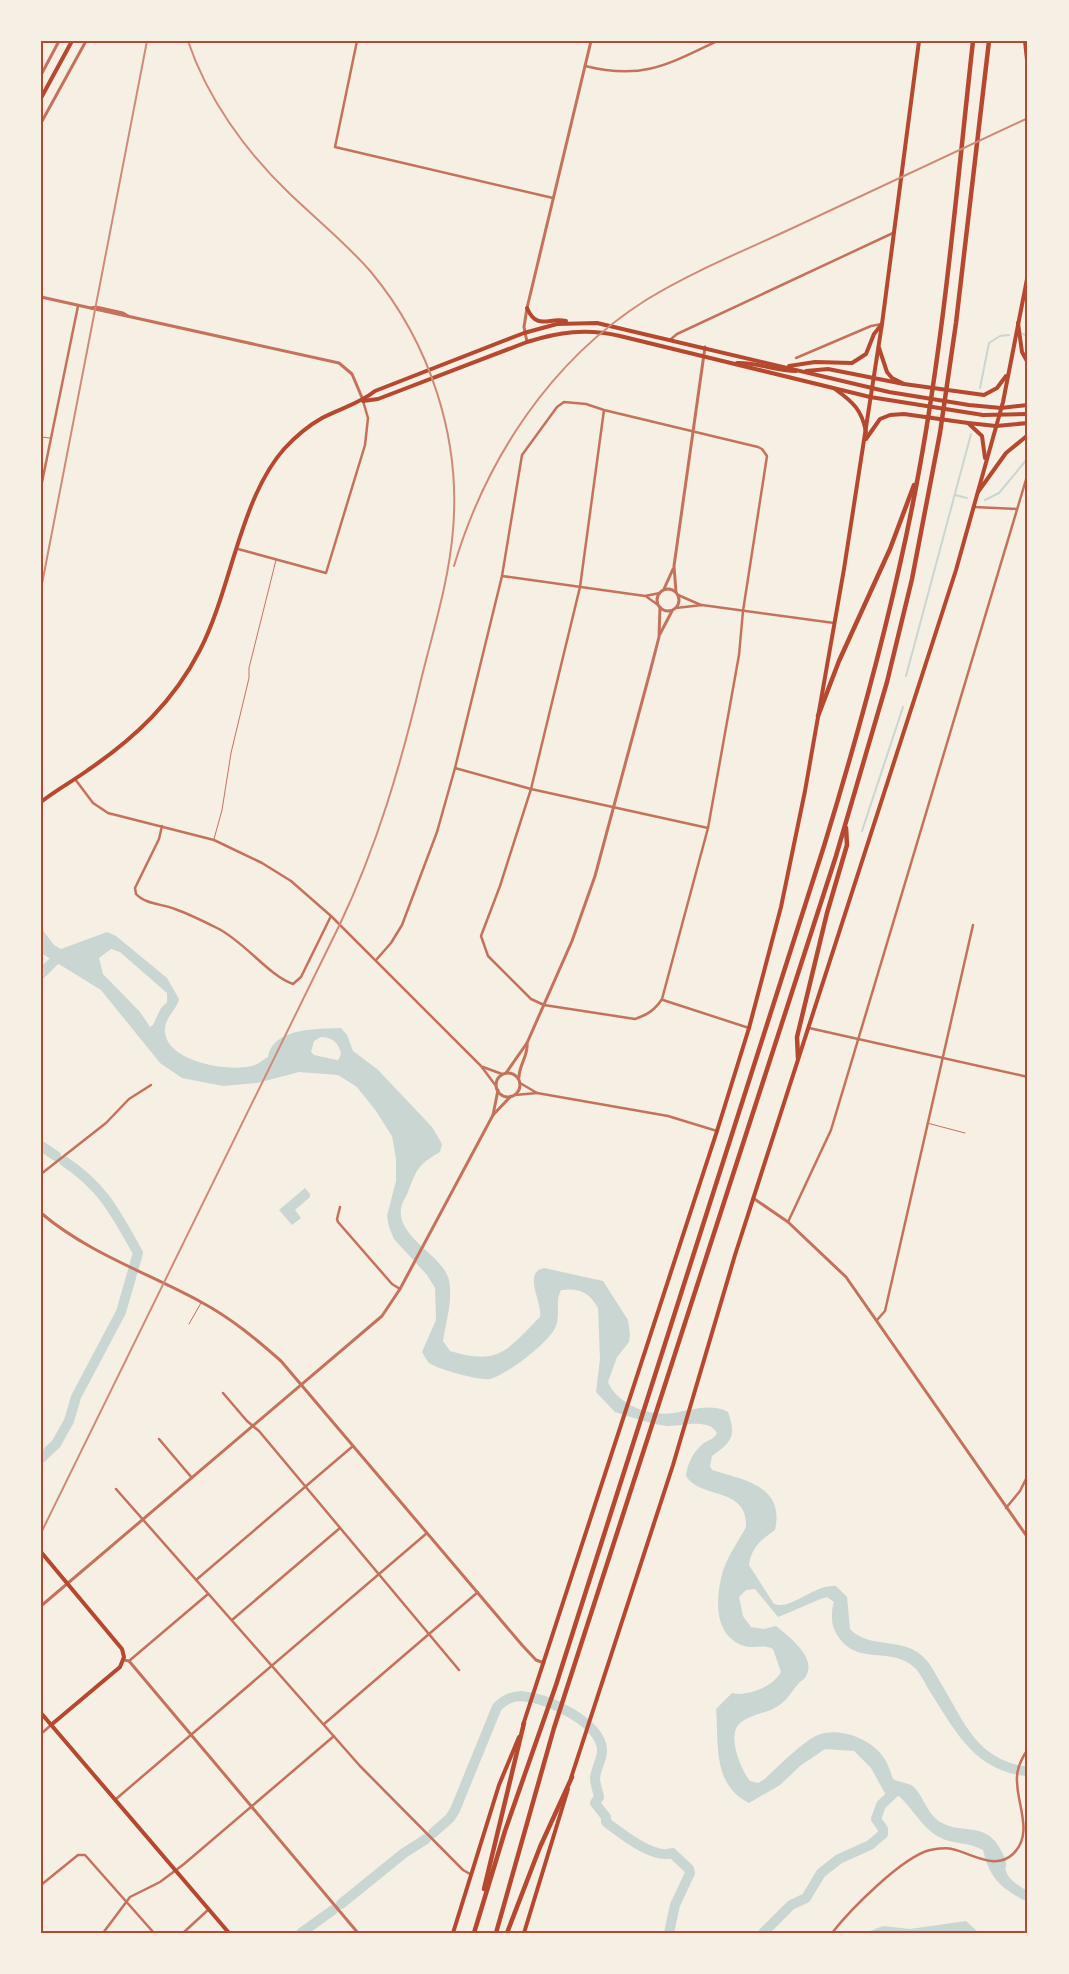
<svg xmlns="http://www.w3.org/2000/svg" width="1069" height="1974" font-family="'Source Sans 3',sans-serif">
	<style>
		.water { fill: #c9d6d2; fill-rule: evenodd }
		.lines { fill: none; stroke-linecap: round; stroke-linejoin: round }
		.stream { stroke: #c9d6d2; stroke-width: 2 }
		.river { stroke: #c9d6d2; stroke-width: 10 }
		.service { stroke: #c5725c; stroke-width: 1 }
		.minor { stroke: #c5725c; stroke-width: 2.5 }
		.tertiary { stroke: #c5725c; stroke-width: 3 }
		.secondary { stroke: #b5482f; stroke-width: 4 }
		.primary { stroke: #b5482f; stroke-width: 4 }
		.motorway { stroke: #b5482f; stroke-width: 4.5 }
		.rail { stroke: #cf8b77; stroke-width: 2 }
		.neatline { fill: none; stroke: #b5482f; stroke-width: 2 }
	</style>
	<rect width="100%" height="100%" fill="#f6efe4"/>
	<g class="water">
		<path d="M 41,928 L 54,945 L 61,949 L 107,932 L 116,936 L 167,978 L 179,999 C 176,1012 163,1018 165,1033 C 169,1063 232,1073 255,1065 C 260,1063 264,1059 268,1057 C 273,1027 319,1029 341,1028 L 347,1035 L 353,1051 L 377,1069 L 398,1091 L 432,1127 L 442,1144 L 440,1152 C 418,1165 417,1168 408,1192 C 406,1197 401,1204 401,1209 C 397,1238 443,1255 449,1280 C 453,1301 446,1321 443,1341 L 450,1351 C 499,1366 507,1350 540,1317 C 543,1303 522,1273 544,1268 L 603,1281 L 628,1320 L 630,1335 L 629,1342 L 617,1357 L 608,1382 C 618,1405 649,1417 674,1413 C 692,1410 711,1403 728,1412 C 737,1437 731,1442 712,1456 L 710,1466 L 712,1470 C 743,1480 785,1485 775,1530 C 762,1539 751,1548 749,1565 L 774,1604 C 793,1610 813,1584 836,1586 L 847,1597 L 850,1629 C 868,1649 901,1637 921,1655 C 929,1661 934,1671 939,1680 C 964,1720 974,1759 1028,1767 L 1028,1776 C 974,1772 955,1730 929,1690 C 925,1683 920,1673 915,1668 C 890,1644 854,1669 835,1631 C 831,1623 831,1611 834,1602 L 827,1597 C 810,1602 795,1611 778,1617 L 755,1589 L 746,1590 L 739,1597 L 743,1616 L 751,1627 L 764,1629 L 776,1626 C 789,1637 820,1659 804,1679 C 802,1681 799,1682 798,1684 C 788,1696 787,1702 771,1710 C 760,1714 748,1716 739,1724 C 727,1736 741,1770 750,1781 L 758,1783 L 765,1779 C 774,1770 807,1738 818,1735 C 838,1727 868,1738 881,1754 C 887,1761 890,1770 893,1779 C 898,1782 910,1783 914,1787 C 925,1799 928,1817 944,1824 C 960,1832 980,1825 994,1840 C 998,1844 1006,1858 1006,1863 C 1007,1871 1004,1864 1006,1871 C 1008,1879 1018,1885 1024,1889 L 1028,1889 L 1028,1899 L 1023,1900 C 999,1886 990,1878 983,1850 C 968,1842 953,1844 941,1838 C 923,1829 913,1809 899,1796 L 886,1795 L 871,1768 L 854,1751 L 825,1749 L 800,1766 L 780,1785 L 749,1803 C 712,1785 719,1743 716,1709 L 732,1693 C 747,1697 773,1687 781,1672 L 773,1649 C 760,1642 751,1653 734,1641 C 712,1626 717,1589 724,1568 C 729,1554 739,1540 746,1527 C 748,1486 701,1500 686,1476 C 687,1464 694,1450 704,1443 C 709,1440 714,1439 717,1433 C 708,1418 684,1426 669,1426 C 657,1426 628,1416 615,1412 L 596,1392 L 600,1359 L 598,1308 C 589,1291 578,1288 561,1290 C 554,1303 562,1317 554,1330 C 545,1345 508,1374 490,1379 C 481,1381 435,1369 428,1362 C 426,1359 424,1355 422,1352 L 436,1320 L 435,1288 L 427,1275 L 394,1239 L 389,1227 L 387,1216 L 396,1181 L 396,1159 L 392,1136 L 376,1111 L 357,1087 L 338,1075 L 299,1072 L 257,1083 L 223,1086 L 182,1078 L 160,1063 L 101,990 L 41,953 ZM 111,949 L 120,952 L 167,993 L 167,1002 L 161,1008 L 153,1025 L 150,1027 L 140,1012 L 103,974 L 99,958 ZM 321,1037 C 332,1037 338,1042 341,1053 L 339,1059 L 337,1060 L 314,1055 L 311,1052 L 314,1041 Z"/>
		<path d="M 305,1188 L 310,1194 L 310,1197 L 295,1210 L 301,1218 L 292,1225 L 279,1210 Z"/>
		<path d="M 966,1921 L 979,1933 L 865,1933 L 883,1926 L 910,1929 Z"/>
	</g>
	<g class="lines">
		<g class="stream">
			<path d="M 1023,334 L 1026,335 L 1028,341"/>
			<path d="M 980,388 L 989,343 L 1000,336 L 1009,335"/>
			<path d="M 955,495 L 967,498"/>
			<path d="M 985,500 L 999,493 L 1028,458"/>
			<path d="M 906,676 L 971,434"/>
			<path d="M 862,831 L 903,707"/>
		</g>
		<g class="river">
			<path d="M 41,974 L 58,957"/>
			<path d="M 41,1146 L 56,1156"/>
			<path d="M 41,1458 L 56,1444 L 69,1421 L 76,1397 L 121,1312 L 138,1253 C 115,1212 104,1188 64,1161"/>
			<path d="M 433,1833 L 450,1818 L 455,1810 L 497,1707 C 503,1701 512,1696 521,1696 C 547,1698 593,1719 601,1744 C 605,1756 596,1766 595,1778 C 595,1784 598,1791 599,1797 L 595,1803 L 606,1817 L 606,1822 C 621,1833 654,1860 672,1853 L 689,1869 L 690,1873 L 675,1905 L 669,1933"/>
			<path d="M 341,1904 L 404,1853 L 426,1839"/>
			<path d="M 301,1933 L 333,1910"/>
			<path d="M 763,1933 L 791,1905 L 806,1898 L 821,1873 L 839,1859 L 870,1845 L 883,1834 L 883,1829 L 876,1819 L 881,1805 L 898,1789"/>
		</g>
		<g class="service">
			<path d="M 41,437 L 50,438"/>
			<path d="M 214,839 L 222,810 L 231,753 L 249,678 L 249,668 L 276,560"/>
			<path d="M 927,1123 L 965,1133"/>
			<path d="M 189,1324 L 201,1303"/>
		</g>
		<g class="minor">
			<path d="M 357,41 L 335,147 L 553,198"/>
			<path d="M 585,66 C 642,80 667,65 717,41"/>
			<path d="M 671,339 L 677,334 L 893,233"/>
			<path d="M 796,358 L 871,326 L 882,324"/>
			<path d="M 41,487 L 78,306"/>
			<path d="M 974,507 L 1017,509"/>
			<path d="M 238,549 L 326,573 L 365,445 L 368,418 L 363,401"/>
			<path d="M 502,576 L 645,596 L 660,593"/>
			<path d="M 678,595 L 701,605"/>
			<path d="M 647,597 L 658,605"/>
			<path d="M 676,608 L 702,605 L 834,623"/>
			<path d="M 455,768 L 531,789 L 708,828"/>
			<path d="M 75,779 L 93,803 L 108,813 L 214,840 L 262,863 L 291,881 L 331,916 L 481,1066 L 496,1086"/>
			<path d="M 162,826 L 159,839 L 135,888 L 136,894 C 145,904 162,904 175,909 C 189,914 203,921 217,928 C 244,941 269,976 293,984 L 301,977 L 331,916"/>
			<path d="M 376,960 L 391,943 L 402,925 L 437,832 L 455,768 L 502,576 L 522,455 L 557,407 L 564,402 L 586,404 L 604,410 L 758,447 L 762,449 L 767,456 L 743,611 L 739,655 L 708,828 L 662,999 C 655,1010 647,1015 635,1019 L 544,1005 L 531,999 L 488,956 L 481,936 L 500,886 L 531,789 L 580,587 L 604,410"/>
			<path d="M 663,1000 L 749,1028"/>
			<path d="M 809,1028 L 1028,1077"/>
			<path d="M 483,1067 L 502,1074"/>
			<path d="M 520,1083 L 537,1093 L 668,1116 L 717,1131"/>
			<path d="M 515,1095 L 537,1093"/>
			<path d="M 41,1174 L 106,1123 L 129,1099 L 151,1085"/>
			<path d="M 340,1207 L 337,1219 L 338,1222 L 392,1284 L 400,1289"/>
			<path d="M 788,1222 L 831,1130 L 1028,473"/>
			<path d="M 877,1320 L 885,1311 L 973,925"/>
			<path d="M 223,1393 L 247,1421 L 259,1431 L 459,1670"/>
			<path d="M 159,1439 L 192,1478"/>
			<path d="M 116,1489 L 360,1766 L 463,1870 L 470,1874"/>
			<path d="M 1006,1508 L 1020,1491 L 1028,1475"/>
			<path d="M 196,1580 L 353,1446"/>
			<path d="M 232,1620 L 340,1528"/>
			<path d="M 129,1661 L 208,1594"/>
			<path d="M 324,1724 L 478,1592"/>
			<path d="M 41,1734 L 51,1725"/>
			<path d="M 116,1799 L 427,1533"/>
			<path d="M 41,1885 L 78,1855 L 85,1855 L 154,1933"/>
			<path d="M 103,1933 L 130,1897 L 160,1882 L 184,1864 L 334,1736"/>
			<path d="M 183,1933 L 209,1909"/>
			<path d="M 832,1933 C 850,1910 902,1857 930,1850 C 936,1849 946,1847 952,1849 C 971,1853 995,1871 1013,1854 C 1034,1834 1017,1805 1017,1781 C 1016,1769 1021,1759 1028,1749"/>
		</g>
		<g class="tertiary">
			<path d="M 41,75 L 59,41"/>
			<path d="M 41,123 L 86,41"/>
			<path d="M 41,297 L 339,363 L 352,374 L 363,400"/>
			<path d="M 91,308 L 96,307 L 123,313 L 128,316"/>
			<path d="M 527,342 L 524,327 L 527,308 L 591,41"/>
			<circle cx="668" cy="600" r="11"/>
			<path d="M 664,589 L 673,569"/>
			<path d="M 676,592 L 674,566 L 705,347"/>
			<path d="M 660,634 L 672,611"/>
			<path d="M 506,1073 L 527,1043 L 572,941 L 595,876 L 650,672 L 659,637 L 660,607"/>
			<circle cx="508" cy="1085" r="12"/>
			<path d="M 519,1077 C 519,1065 529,1054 527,1043"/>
			<path d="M 493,1115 L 511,1096"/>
			<path d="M 753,1198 L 788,1222 L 846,1277 L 1028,1538"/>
			<path d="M 41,1213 C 88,1253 148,1273 201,1302 C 231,1318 256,1339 281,1361 L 522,1645 L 536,1660 L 544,1663"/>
			<path d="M 41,1606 L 382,1316 L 400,1289 L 493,1115 L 498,1090"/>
			<path d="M 124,1660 L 129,1661 L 358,1933"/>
		</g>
		<g class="secondary">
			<path d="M 1025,41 L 1028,69"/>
			<path d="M 41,98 L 72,41"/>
			<path d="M 879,348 L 887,372 L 892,378 L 904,384 L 984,395 L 997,388 L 1006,376"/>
			<path d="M 866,439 L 880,419 L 890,415 L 904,414 L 968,423 L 982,436 L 985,458"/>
			<path d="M 523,1725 L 717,1131 L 749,1028 L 781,907 L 805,791 L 844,569 L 882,324 L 919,41"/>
			<path d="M 571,1778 L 673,1465 L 735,1255 L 956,570 L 1003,402 L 1028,274"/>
			<path d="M 453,1933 L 499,1785 L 519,1737"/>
			<path d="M 524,1933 L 568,1789"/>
		</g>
		<g class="primary">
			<path d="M 527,308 C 537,331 549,317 566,321"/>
			<path d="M 1018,323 L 1022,352 L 1028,363"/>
			<path d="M 737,363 C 757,362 776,371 796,371"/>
			<path d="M 789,366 L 815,362 L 852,363 L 866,354 L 874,334 L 882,324"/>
			<path d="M 806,371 L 828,369 L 904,384"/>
			<path d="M 835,389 C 853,402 862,410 866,432"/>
			<path d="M 363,401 L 378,399 L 527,342 C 559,332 586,328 620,336 L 870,397 L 983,415 L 1028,414"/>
			<path d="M 968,423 L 996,426 L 1028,423"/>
			<path d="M 978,492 L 1006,453 L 1028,435"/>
			<path d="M 41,802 C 56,790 73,781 88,770 C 135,738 174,701 200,650 C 231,590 240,499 284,449 C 295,437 308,426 322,418 C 341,408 359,404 375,391 L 524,333 L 557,324 L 597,323 L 889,392 L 969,405 L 1001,408 L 1028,405"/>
			<path d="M 41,1552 L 122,1649 L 124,1657 L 120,1667 L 51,1725"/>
			<path d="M 41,1713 L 229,1933"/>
		</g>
		<g class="motorway">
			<path d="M 818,716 L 839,661 L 890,549 L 914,485"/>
			<path d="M 798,1058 L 797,1037 L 827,913 L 847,845 L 846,828"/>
			<path d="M 484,1889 L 524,1723"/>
			<path d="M 474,1933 L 505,1831 L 556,1685 L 824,846 C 862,722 896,598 919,471 C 945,329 957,185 973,41"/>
			<path d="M 496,1933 L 554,1728 L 836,856 L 887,682 L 912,579 L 940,433 L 956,323 L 989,41"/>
			<path d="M 507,1933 L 540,1847 L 572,1777"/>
		</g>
		<g class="rail">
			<path d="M 454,566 C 486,459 550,361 646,300 C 693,271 746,250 797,226 C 874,190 951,154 1028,118"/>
			<path d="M 41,589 L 147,41"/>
			<path d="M 41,1533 L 340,924 C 377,846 401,764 421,680 C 433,631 449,581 453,530 C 461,438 430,343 371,272 C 346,243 316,219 289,193 C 246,152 207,98 188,41"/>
		</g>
	</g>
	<rect width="1069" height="1974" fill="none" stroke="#f6efe4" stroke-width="85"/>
	<rect x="42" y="42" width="984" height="1890" class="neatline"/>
</svg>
